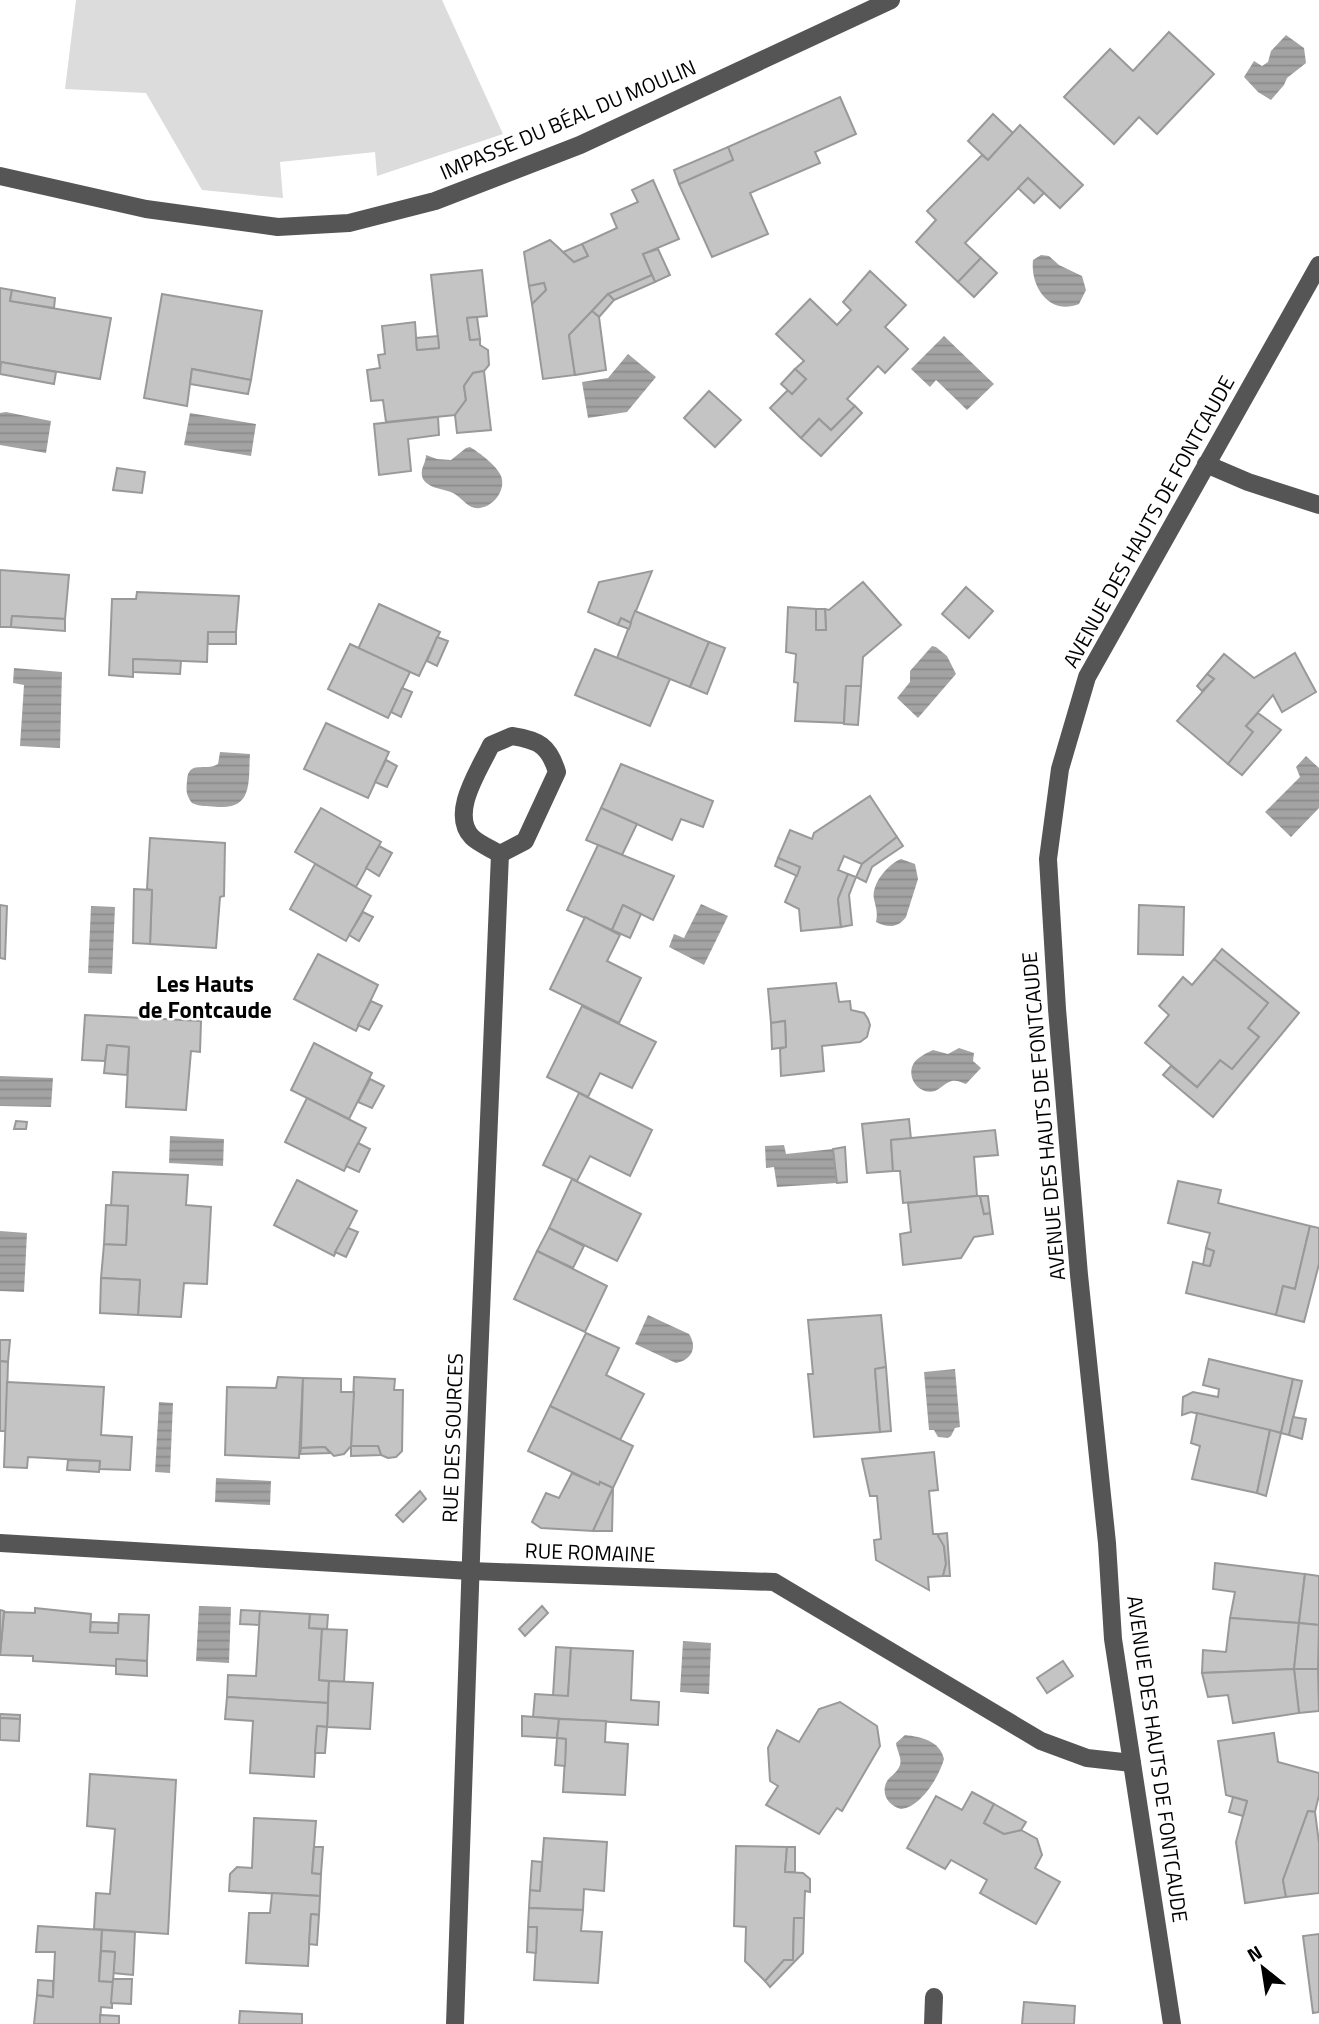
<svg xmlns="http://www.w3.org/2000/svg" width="1319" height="2024" font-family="'Titillium Web',sans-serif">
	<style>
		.green { fill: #dcdcdc }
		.water { fill: url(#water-rules) }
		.building { fill: #c4c4c4; stroke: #999; stroke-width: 2 }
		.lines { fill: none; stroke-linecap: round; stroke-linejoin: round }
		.minor { stroke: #555; stroke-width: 18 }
		.labels { text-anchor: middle; stroke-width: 5; stroke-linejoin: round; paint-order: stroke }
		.street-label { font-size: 21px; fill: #000; stroke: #fff }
		.neighbourhood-label { font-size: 23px; font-weight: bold; fill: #000; stroke: #fff }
	</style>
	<defs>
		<pattern id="water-rules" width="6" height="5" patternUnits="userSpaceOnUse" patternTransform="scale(1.75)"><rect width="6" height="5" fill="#a3a3a3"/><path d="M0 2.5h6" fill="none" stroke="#8b8b8b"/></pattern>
	</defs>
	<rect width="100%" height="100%" fill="#fff"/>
	<path class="green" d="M 76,0 L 442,0 L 503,134 L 377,176 L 375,152 L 280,162 L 283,198 L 202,190 L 146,93 L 65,89 Z"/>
	<g class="water">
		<path d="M 1286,35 L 1304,48 L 1306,63 L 1287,78 L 1284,85 L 1271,100 L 1258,92 L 1244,77 L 1254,61 L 1262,66 L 1268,62 L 1271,51 Z"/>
		<path d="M 1041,255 L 1049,256 L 1059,265 L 1082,276 L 1086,290 L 1079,304 C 1050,316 1030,287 1033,260 Z"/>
		<path d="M 944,336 L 994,384 L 967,410 L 936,380 L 930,387 L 911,369 Z"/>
		<path d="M 628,354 L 656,377 L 627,412 L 588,418 L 582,382 L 608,378 Z"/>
		<path d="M 6,412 L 51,421 L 46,453 L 0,445 L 0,413 Z"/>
		<path d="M 190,413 L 256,424 L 251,456 L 184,445 Z"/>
		<path d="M 470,447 C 480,453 497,466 501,476 C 507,491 491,510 475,508 C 466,506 461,497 453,493 C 442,488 419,488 422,470 C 423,465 426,461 426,455 L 437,459 L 451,460 L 466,448 Z"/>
		<path d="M 932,646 L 936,647 L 947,656 L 956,674 L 918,718 L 897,698 L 910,682 L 910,671 Z"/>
		<path d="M 14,668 L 62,672 L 60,748 L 20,746 L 24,685 L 13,683 Z"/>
		<path d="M 220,752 L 250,754 C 248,779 254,809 219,807 C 210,806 200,807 192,803 C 186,795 186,790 187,781 C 188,759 205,772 218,764 Z"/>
		<path d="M 1306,756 L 1319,768 L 1319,808 L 1291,837 L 1265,812 L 1300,777 L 1296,767 Z"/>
		<path d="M 901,859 L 915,864 L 918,879 L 906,917 C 898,928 888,928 876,922 C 878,913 876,908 874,899 C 871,884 888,864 901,859 Z"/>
		<path d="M 701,904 L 728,916 L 704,965 L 669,947 L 674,934 L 684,938 Z"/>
		<path d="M 91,906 L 115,907 L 112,974 L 88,973 Z"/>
		<path d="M 959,1048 L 974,1053 L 973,1061 L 981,1068 L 966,1084 C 960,1082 955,1079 949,1082 C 944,1084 940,1089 935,1091 C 921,1095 908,1081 912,1067 C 915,1058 925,1054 933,1050 L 948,1054 Z"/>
		<path d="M 0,1076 L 53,1078 L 51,1107 L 0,1106 Z"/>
		<path d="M 170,1136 L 224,1139 L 223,1166 L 169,1163 Z"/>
		<path d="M 784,1145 L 786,1154 L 833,1149 L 837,1183 L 777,1187 L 774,1167 L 766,1168 L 765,1146 Z"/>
		<path d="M 0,1231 L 27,1233 L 24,1292 L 0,1291 Z"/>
		<path d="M 648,1315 L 689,1334 C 698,1348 691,1360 676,1363 L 635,1344 Z"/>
		<path d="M 955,1369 L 960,1427 L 955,1428 L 951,1436 L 948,1438 L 938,1437 L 934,1430 L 929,1430 L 924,1372 Z"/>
		<path d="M 159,1402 L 173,1403 L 170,1473 L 155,1472 Z"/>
		<path d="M 216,1478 L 271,1481 L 270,1505 L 215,1502 Z"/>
		<path d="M 199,1606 L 231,1607 L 229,1663 L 196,1661 Z"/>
		<path d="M 683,1641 L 711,1643 L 709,1694 L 680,1692 Z"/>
		<path d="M 905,1735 C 922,1737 940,1741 944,1759 C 939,1777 921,1807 901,1809 C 890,1806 881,1796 886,1783 C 889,1776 897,1774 900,1765 C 902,1758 897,1751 896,1743 Z"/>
	</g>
	<g class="building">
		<path d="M 1169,32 L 1214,74 L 1157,134 L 1139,117 L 1114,144 L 1064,97 L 1110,49 L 1133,71 Z"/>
		<path d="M 840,97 L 856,134 L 815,152 L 820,163 L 750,193 L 768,234 L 712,257 L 679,184 L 733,160 L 728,147 Z"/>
		<path d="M 993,114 L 1013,133 L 988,160 L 968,141 Z"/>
		<path d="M 1020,125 L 1083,185 L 1060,208 L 1028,178 L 965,243 L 981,258 L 958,282 L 916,242 L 936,220 L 927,211 L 982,155 L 988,160 Z"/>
		<path d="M 728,147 L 733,160 L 679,184 L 674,170 Z"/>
		<path d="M 1028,178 L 1044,193 L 1034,203 L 1018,188 Z"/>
		<path d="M 653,180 L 679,239 L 643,254 L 652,275 L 608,294 L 569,335 L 575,375 L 543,379 L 532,304 L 546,290 L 544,283 L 529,286 L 524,252 L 550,240 L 574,262 L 588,256 L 582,244 L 617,228 L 611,214 L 638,202 L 632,190 Z"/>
		<path d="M 582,244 L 588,256 L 574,262 L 563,252 Z"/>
		<path d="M 658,249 L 670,275 L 655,282 L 643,254 Z"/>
		<path d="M 981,258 L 997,273 L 974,297 L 958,282 Z"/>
		<path d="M 482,270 L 487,316 L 467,318 L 470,340 L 480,339 L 480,345 L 488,350 L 489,365 L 484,371 L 473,373 L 464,386 L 466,400 L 455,415 L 386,422 L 383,400 L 371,401 L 367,370 L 380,368 L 378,355 L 385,354 L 382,326 L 415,322 L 417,350 L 439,348 L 431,275 Z"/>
		<path d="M 870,271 L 906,305 L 885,327 L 908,349 L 885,373 L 878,366 L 847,399 L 855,406 L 831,430 L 819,419 L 801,438 L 770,408 L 788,390 L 792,394 L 806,379 L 795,369 L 804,361 L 776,334 L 810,299 L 837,325 L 851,310 L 843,302 Z"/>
		<path d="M 652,275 L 655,282 L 614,300 L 608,294 Z"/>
		<path d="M 544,283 L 546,290 L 532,304 L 529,286 Z"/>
		<path d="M 0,288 L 12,290 L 10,301 L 111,318 L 100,379 L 0,362 Z"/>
		<path d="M 12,290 L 55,298 L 54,308 L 10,301 Z"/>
		<path d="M 162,294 L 262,311 L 251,380 L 192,369 L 187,406 L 144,398 Z"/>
		<path d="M 608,294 L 614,300 L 599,317 L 592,311 Z"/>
		<path d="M 592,311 L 599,317 L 606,370 L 575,375 L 569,335 Z"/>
		<path d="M 477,317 L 480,339 L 470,340 L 467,318 Z"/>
		<path d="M 438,336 L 439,348 L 417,350 L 416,338 Z"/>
		<path d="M 1,362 L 56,372 L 54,384 L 0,374 Z"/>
		<path d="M 192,369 L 251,380 L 248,394 L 190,384 Z"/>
		<path d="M 795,369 L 806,379 L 792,394 L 781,384 Z"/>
		<path d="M 484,371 L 491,430 L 457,433 L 455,415 L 466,400 L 464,386 L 473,373 Z"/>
		<path d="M 709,391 L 741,420 L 715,447 L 684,418 Z"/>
		<path d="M 855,406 L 862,413 L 821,456 L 801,438 L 819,419 L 831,430 Z"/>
		<path d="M 438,417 L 439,435 L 408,439 L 411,471 L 379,475 L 374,424 Z"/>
		<path d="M 117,468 L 145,472 L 142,493 L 113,490 Z"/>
		<path d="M 0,570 L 69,575 L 65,619 L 12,616 L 11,627 L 0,627 Z"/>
		<path d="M 652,571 L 631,623 L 621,618 L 618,625 L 588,612 L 599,582 Z"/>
		<path d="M 863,582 L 901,625 L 863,657 L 861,686 L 846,686 L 844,723 L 795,721 L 798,683 L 794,682 L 796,654 L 786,652 L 788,607 L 816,609 L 816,630 L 826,630 L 825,609 L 829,610 Z"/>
		<path d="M 966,587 L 993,611 L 969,638 L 942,614 Z"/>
		<path d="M 137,592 L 239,596 L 236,632 L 208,632 L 207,662 L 133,659 L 133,677 L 109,675 L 112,599 L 136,599 Z"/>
		<path d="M 379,604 L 440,632 L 419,676 L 358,649 Z"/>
		<path d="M 816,609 L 825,609 L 826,630 L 816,630 Z"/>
		<path d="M 635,611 L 709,642 L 690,687 L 617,658 Z"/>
		<path d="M 12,616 L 65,619 L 65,631 L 11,627 Z"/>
		<path d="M 621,618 L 631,623 L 629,629 L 618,625 Z"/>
		<rect x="208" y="632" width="28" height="12"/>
		<path d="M 437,637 L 448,641 L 437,666 L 427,661 Z"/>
		<path d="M 709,642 L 725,648 L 707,694 L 690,687 Z"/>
		<path d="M 350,644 L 410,672 L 388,718 L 328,689 Z"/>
		<path d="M 595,649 L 670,679 L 650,726 L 575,695 Z"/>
		<path d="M 1295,653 L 1316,692 L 1282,712 L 1273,695 L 1246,726 L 1253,732 L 1228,764 L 1177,721 L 1214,679 L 1207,674 L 1224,654 L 1254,678 Z"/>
		<path d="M 133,659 L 181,661 L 180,674 L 133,672 Z"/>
		<path d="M 1207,674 L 1214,679 L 1202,691 L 1197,686 Z"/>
		<path d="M 846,686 L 861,686 L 858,725 L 844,724 Z"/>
		<path d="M 402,688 L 412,692 L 401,717 L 391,712 Z"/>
		<path d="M 1258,713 L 1281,730 L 1242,775 L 1228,764 L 1253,732 L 1246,726 Z"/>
		<path d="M 326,723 L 389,752 L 368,798 L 304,769 Z"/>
		<path d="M 386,760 L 397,766 L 387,787 L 375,782 Z"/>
		<path d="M 621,764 L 713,801 L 703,827 L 681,819 L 672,840 L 601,808 Z"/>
		<path d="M 870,796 L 897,837 L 862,864 L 844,856 L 838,870 L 848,874 L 838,899 L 841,927 L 801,931 L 799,909 L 785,902 L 800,867 L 778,858 L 790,830 L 812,839 L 814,833 Z"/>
		<path d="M 321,808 L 381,842 L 356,887 L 295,852 Z"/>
		<path d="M 601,808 L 637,824 L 622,855 L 586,840 Z"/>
		<path d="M 897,837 L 903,846 L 872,867 L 866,882 L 856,877 L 862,864 Z"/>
		<path d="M 150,838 L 225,843 L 224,896 L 220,897 L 216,948 L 150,944 L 152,890 L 147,889 Z"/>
		<path d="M 598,845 L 674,876 L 653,920 L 623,905 L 612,930 L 567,910 Z"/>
		<path d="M 379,846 L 392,853 L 379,876 L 366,868 Z"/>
		<path d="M 778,858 L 800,867 L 797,876 L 775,866 Z"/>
		<path d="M 315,864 L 371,896 L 346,941 L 290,909 Z"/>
		<path d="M 848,874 L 856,877 L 849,895 L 852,925 L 841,927 L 838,899 Z"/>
		<path d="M 134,889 L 152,890 L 150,944 L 133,943 Z"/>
		<path d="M 0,905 L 7,906 L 5,959 L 0,958 Z"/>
		<path d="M 623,905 L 641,914 L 630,938 L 612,930 Z"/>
		<path d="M 1139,905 L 1184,907 L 1183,955 L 1138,954 Z"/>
		<path d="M 363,912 L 373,917 L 359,941 L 349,935 Z"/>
		<path d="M 585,917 L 620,935 L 607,961 L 641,978 L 619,1023 L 550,989 Z"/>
		<path d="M 1222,949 L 1299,1013 L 1213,1117 L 1163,1075 L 1171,1066 L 1197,1087 L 1220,1060 L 1232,1069 L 1259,1037 L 1248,1028 L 1268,1003 L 1214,959 Z"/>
		<path d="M 318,954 L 378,985 L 356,1031 L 294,999 Z"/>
		<path d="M 1214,959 L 1268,1003 L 1248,1028 L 1259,1037 L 1232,1069 L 1220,1060 L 1197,1087 L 1145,1043 L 1169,1015 L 1159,1006 L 1183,977 L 1192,985 Z"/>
		<path d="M 836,983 L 839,1002 L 850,1001 L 851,1010 L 864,1013 L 868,1019 L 870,1025 L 867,1037 L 860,1042 L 822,1046 L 824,1071 L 781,1076 L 780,1049 L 786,1047 L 785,1021 L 771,1023 L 768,989 Z"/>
		<path d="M 371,1001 L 382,1006 L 369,1030 L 358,1025 Z"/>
		<path d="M 582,1006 L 656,1042 L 632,1088 L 600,1073 L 588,1097 L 547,1077 Z"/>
		<path d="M 85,1015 L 201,1021 L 200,1052 L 191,1051 L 186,1110 L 126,1107 L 129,1047 L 107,1045 L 105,1061 L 82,1060 Z"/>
		<path d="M 785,1021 L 786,1047 L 772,1049 L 771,1023 Z"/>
		<path d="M 314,1043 L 372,1073 L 349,1119 L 291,1090 Z"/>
		<path d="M 107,1045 L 129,1047 L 127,1075 L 104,1073 Z"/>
		<path d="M 370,1079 L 384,1086 L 372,1108 L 358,1102 Z"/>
		<path d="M 579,1093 L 652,1130 L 630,1176 L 590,1156 L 577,1181 L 543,1165 Z"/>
		<path d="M 307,1098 L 366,1128 L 344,1171 L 285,1142 Z"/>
		<path d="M 909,1119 L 911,1139 L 891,1140 L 893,1171 L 867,1173 L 862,1124 Z"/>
		<path d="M 16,1121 L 27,1122 L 26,1129 L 14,1129 Z"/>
		<path d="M 995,1130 L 998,1155 L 974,1157 L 977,1196 L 903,1203 L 900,1171 L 893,1171 L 891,1140 Z"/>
		<path d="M 358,1143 L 370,1149 L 359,1172 L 346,1166 Z"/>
		<path d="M 845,1147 L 847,1182 L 837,1183 L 833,1149 Z"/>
		<path d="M 113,1172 L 188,1175 L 186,1205 L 211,1207 L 207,1284 L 184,1283 L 181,1317 L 138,1315 L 140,1280 L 101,1278 L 104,1244 L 126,1245 L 128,1206 L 111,1206 Z"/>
		<path d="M 572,1179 L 641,1214 L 617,1261 L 549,1228 Z"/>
		<path d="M 297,1180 L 357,1211 L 334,1256 L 274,1225 Z"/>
		<path d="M 1178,1181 L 1221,1190 L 1218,1203 L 1310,1226 L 1295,1289 L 1283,1286 L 1276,1315 L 1186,1293 L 1193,1262 L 1210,1266 L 1214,1251 L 1206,1248 L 1210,1233 L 1168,1223 Z"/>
		<path d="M 977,1196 L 980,1196 L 984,1214 L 990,1213 L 993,1234 L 974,1237 L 961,1258 L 903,1265 L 900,1234 L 911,1232 L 908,1203 Z"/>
		<path d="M 980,1196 L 988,1196 L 990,1213 L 984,1214 Z"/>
		<path d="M 106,1205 L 128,1206 L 126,1245 L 104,1244 Z"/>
		<path d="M 1310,1226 L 1319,1228 L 1319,1264 L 1304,1322 L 1276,1315 L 1283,1286 L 1295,1289 Z"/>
		<path d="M 348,1228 L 358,1232 L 346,1257 L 335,1252 Z"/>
		<path d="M 549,1228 L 584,1246 L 573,1268 L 537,1251 Z"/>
		<path d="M 1206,1248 L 1214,1251 L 1210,1266 L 1203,1265 Z"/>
		<path d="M 537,1251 L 607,1286 L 585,1332 L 514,1299 Z"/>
		<path d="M 101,1278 L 140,1280 L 138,1315 L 100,1313 Z"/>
		<path d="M 881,1315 L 886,1367 L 875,1369 L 880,1432 L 814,1437 L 808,1374 L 813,1374 L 808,1320 Z"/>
		<path d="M 586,1333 L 619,1348 L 606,1375 L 644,1394 L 620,1440 L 550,1406 Z"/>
		<path d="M 0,1340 L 10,1340 L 8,1362 L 0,1361 Z"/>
		<path d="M 1209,1359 L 1293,1379 L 1281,1433 L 1191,1412 L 1182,1415 L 1183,1397 L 1193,1392 L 1218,1397 L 1219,1389 L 1203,1385 Z"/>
		<path d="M 0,1361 L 8,1362 L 6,1431 L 0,1431 Z"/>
		<path d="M 886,1367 L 891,1431 L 880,1432 L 875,1369 Z"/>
		<path d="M 278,1377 L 303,1378 L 299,1458 L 225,1455 L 227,1387 L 276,1388 Z"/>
		<path d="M 354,1377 L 395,1379 L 394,1390 L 403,1390 L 402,1451 L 396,1457 L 388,1458 L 381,1455 L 378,1446 L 351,1446 Z"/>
		<path d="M 303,1378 L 341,1379 L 341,1392 L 354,1392 L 351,1446 L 344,1454 L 334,1456 L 325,1447 L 301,1448 Z"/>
		<path d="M 1293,1379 L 1302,1381 L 1289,1435 L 1281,1433 Z"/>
		<path d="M 7,1382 L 104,1387 L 101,1435 L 132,1437 L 130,1470 L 99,1469 L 100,1461 L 28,1457 L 27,1468 L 4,1467 Z"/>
		<path d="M 550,1406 L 633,1446 L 613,1488 L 600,1482 L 599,1485 L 528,1451 Z"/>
		<path d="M 1197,1413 L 1270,1430 L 1257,1493 L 1192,1479 L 1200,1446 L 1191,1443 Z"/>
		<path d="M 1293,1417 L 1306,1419 L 1302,1439 L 1289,1435 Z"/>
		<path d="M 1270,1430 L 1281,1433 L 1266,1496 L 1257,1493 Z"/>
		<path d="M 351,1446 L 378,1446 L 381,1455 L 351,1456 Z"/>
		<path d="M 325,1447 L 330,1453 L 300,1454 L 301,1448 Z"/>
		<path d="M 934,1452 L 938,1490 L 929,1491 L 933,1534 L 939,1534 L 944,1546 L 946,1564 L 943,1576 L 928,1577 L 929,1590 L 876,1560 L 874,1540 L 881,1539 L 877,1496 L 870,1496 L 862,1459 Z"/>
		<path d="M 68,1460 L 100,1461 L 99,1472 L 67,1470 Z"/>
		<path d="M 572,1473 L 599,1485 L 600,1482 L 613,1488 L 593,1531 L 541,1528 L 532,1522 L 546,1493 L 559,1498 Z"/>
		<path d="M 613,1488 L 612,1531 L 593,1531 Z"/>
		<path d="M 420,1491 L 426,1499 L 403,1522 L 396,1515 Z"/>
		<path d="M 947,1533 L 950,1576 L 943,1576 L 946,1564 L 944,1546 L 938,1536 L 939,1534 Z"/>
		<path d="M 1215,1563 L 1305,1574 L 1299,1623 L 1230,1618 L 1235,1592 L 1213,1589 Z"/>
		<path d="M 1305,1574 L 1319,1576 L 1319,1625 L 1299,1623 Z"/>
		<path d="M 542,1606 L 548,1613 L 525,1636 L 519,1629 Z"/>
		<path d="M 35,1608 L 91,1614 L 90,1632 L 118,1633 L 119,1614 L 149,1615 L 147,1661 L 116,1659 L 116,1666 L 33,1661 L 33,1656 L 0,1655 L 4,1612 L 35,1613 Z"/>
		<path d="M 0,1610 L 4,1611 L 0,1655 Z"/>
		<path d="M 241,1610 L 260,1611 L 259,1625 L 240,1624 Z"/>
		<path d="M 260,1611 L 310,1614 L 309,1628 L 322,1629 L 319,1680 L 329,1681 L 328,1703 L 227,1697 L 228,1675 L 256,1676 Z"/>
		<path d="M 310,1614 L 328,1615 L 327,1629 L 309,1628 Z"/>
		<path d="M 1230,1618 L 1299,1623 L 1294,1669 L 1202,1673 L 1203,1650 L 1226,1652 Z"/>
		<path d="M 91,1622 L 118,1623 L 118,1633 L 90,1632 Z"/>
		<path d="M 1299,1623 L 1319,1625 L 1318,1669 L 1294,1669 Z"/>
		<path d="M 322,1629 L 347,1630 L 344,1682 L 319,1680 Z"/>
		<path d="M 556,1647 L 571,1648 L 568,1696 L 553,1696 Z"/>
		<path d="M 571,1648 L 633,1651 L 631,1700 L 659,1702 L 658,1725 L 533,1717 L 535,1694 L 568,1696 Z"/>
		<path d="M 116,1659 L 147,1661 L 147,1676 L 116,1674 Z"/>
		<path d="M 1063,1661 L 1073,1676 L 1047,1693 L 1037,1678 Z"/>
		<path d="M 1294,1669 L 1318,1669 L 1319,1711 L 1299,1713 Z"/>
		<path d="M 1294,1669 L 1299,1713 L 1233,1723 L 1228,1695 L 1208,1697 L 1202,1673 Z"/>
		<path d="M 329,1681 L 373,1683 L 370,1729 L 327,1727 Z"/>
		<path d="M 227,1697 L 328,1703 L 327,1727 L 317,1726 L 314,1777 L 250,1773 L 253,1721 L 225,1719 Z"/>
		<path d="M 840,1702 L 877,1726 L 880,1746 L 842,1811 L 837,1808 L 819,1834 L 766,1805 L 778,1786 L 770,1781 L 768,1748 L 777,1730 L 799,1742 L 819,1709 Z"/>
		<path d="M 0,1714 L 20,1715 L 20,1719 L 0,1718 Z"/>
		<path d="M 522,1716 L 559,1719 L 557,1738 L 522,1736 Z"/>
		<path d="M 0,1718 L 20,1719 L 19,1741 L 0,1740 Z"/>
		<path d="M 559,1719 L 606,1721 L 605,1742 L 628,1744 L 625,1795 L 563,1792 L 566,1739 L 557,1738 Z"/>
		<path d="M 317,1726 L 327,1727 L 325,1753 L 315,1753 Z"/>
		<path d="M 1274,1733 L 1278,1762 L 1319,1773 L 1319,1795 L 1315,1812 L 1308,1811 L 1283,1880 L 1286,1897 L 1245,1903 L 1236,1842 L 1247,1801 L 1226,1795 L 1218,1741 Z"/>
		<path d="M 557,1738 L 566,1739 L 565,1766 L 555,1765 Z"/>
		<path d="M 90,1774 L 176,1780 L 168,1934 L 94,1929 L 96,1893 L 110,1894 L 115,1829 L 87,1826 Z"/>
		<path d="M 972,1792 L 994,1804 L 984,1823 L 1004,1834 L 1021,1830 L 1037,1839 L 1042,1855 L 1035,1868 L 1060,1882 L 1036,1924 L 980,1893 L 987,1880 L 951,1860 L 945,1869 L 907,1848 L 936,1796 L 962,1810 Z"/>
		<path d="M 1233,1797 L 1247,1801 L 1243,1816 L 1229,1812 Z"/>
		<path d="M 994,1804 L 1026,1822 L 1021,1830 L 1004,1834 L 984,1823 Z"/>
		<path d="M 1308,1811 L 1315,1812 L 1319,1843 L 1319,1893 L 1286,1897 L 1283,1880 Z"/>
		<path d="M 254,1818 L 316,1821 L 312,1873 L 321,1874 L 320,1896 L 229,1891 L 230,1874 L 237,1867 L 252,1868 Z"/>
		<path d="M 544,1838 L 607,1842 L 604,1891 L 584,1889 L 583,1910 L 529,1908 L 530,1890 L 540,1891 Z"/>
		<path d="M 736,1846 L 787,1847 L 785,1872 L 803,1873 L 810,1879 L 810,1892 L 805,1891 L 804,1918 L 794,1918 L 793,1960 L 784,1960 L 765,1981 L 745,1961 L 746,1927 L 734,1926 Z"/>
		<path d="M 314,1847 L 323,1847 L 321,1874 L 312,1873 Z"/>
		<path d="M 787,1847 L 795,1847 L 795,1872 L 785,1872 Z"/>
		<path d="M 532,1861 L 542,1862 L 540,1891 L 530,1890 Z"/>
		<path d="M 272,1893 L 320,1896 L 319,1915 L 311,1914 L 308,1966 L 246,1963 L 249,1913 L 270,1913 Z"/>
		<path d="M 529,1908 L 583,1910 L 581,1931 L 602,1932 L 598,1983 L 534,1980 L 537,1927 L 528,1927 Z"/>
		<path d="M 311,1914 L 319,1915 L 317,1945 L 309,1944 Z"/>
		<path d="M 794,1918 L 804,1918 L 803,1953 L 770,1987 L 765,1981 L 784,1960 L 793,1960 Z"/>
		<path d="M 38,1926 L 102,1930 L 99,1981 L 113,1982 L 112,2008 L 101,2007 L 100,2024 L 34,2024 L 37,1995 L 53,1997 L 55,1952 L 36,1952 Z"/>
		<path d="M 528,1927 L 537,1927 L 536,1953 L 527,1952 Z"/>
		<path d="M 102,1930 L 135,1932 L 133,1975 L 113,1973 L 115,1952 L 101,1951 Z"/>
		<path d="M 1319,1934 L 1319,2012 L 1313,2013 L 1303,1936 Z"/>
		<path d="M 101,1951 L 115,1952 L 113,1982 L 99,1981 Z"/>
		<path d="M 113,1979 L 132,1979 L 131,2004 L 111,2003 Z"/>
		<path d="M 38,1980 L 53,1981 L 53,1997 L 37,1995 Z"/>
		<path d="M 1024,2002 L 1075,2006 L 1074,2024 L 1022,2024 Z"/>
		<path d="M 240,2011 L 302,2014 L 302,2024 L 239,2024 Z"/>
		<path d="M 100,2015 L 119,2016 L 119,2024 L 100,2024 Z"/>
	</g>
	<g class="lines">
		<g class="minor">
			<path d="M 0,176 L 146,209 L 278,227 L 349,223 L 435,201 L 580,145 L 891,0"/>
			<path d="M 1206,464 L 1248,482 L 1319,505"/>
			<path d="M 512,736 C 539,740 549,746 557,772 L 525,841 L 500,854 C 492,849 479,844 472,837 C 449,813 480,769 491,745 Z"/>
			<path d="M 0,1543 L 470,1571 L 774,1582 L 1041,1741 L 1087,1758 L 1132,1763"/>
			<path d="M 455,2024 L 472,1529 L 500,854"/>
			<path d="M 933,2024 L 934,1997"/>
			<path d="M 1172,2024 L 1113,1639 L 1107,1543 L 1079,1275 L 1057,1009 L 1048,859 L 1060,769 L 1087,677 L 1319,265"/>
		</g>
	</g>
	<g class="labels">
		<g class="street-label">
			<text transform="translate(568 120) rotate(-23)" y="7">IMPASSE DU BÉAL DU MOULIN</text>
			<text transform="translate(1149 522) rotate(-61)" y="7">AVENUE DES HAUTS DE FONTCAUDE</text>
			<text transform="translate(1044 1116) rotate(-95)" y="7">AVENUE DES HAUTS DE FONTCAUDE</text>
			<text transform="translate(453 1438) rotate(-88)" y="7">RUE DES SOURCES</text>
			<text transform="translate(590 1553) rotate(2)" y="7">RUE ROMAINE</text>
			<text transform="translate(1157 1759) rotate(82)" y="7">AVENUE DES HAUTS DE FONTCAUDE</text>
		</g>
		<g class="neighbourhood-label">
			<text x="205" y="992">Les Hauts<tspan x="205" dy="26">de Fontcaude</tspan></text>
		</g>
	</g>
	<g transform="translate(1263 1968) rotate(330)" stroke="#ffffff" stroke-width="5" paint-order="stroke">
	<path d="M0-5L12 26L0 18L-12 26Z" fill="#000000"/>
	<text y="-10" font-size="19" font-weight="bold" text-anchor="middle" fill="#000000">N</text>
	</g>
</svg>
